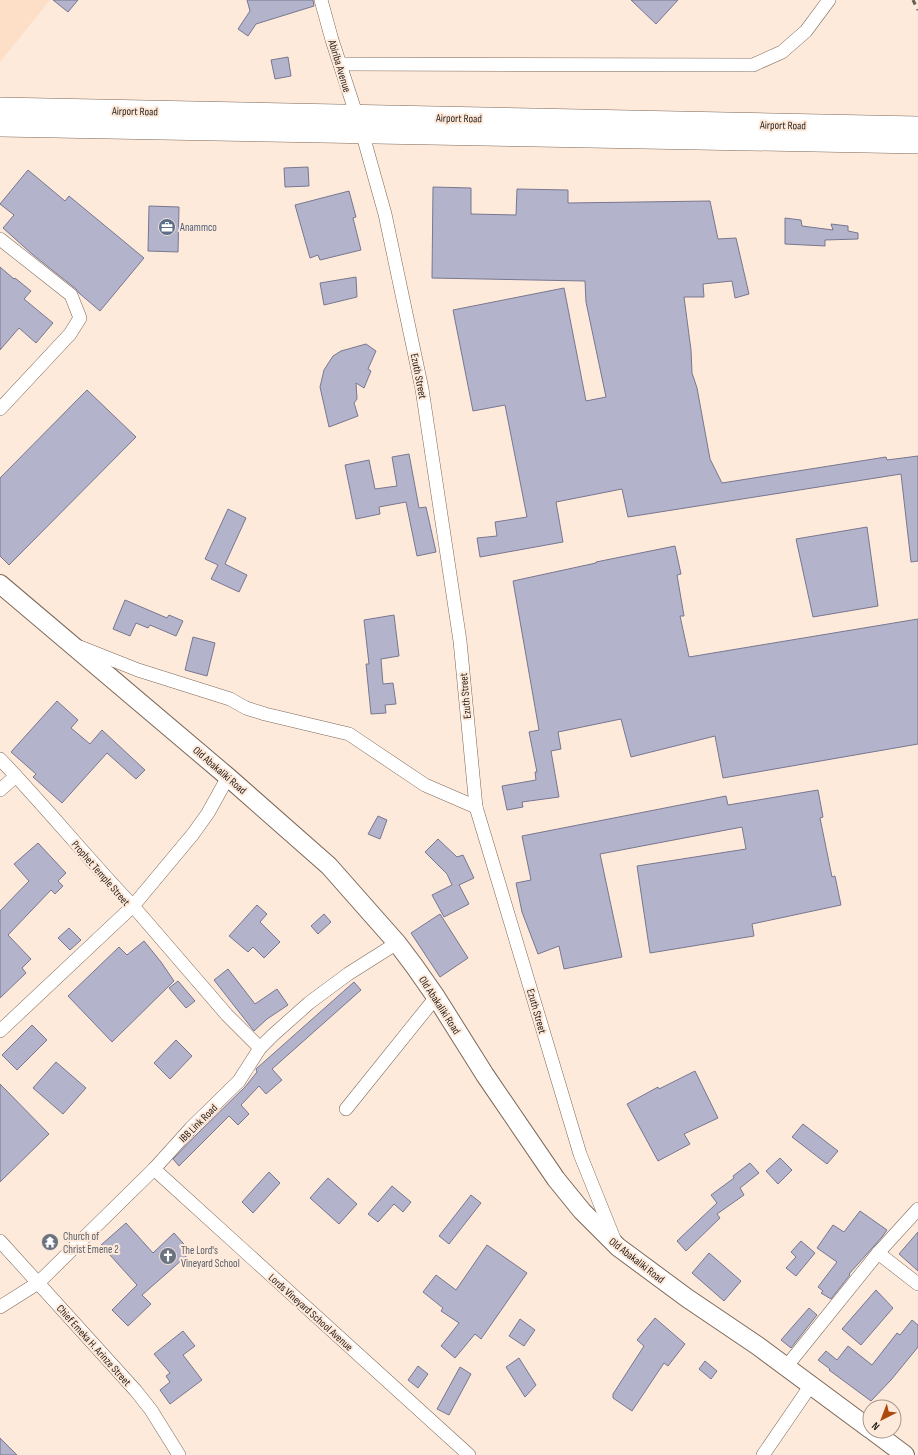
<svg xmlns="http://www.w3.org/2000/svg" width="918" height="1455" font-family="'Sofia Sans Condensed',sans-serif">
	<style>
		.built { fill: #fddfc7 }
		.building { fill: #b3b3cc; stroke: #78778f }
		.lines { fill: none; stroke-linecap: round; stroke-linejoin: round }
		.minor-casing { stroke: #7d6858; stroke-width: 14 }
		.secondary-casing { stroke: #7d6858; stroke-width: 20 }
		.primary-casing { stroke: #7d6858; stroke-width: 22 }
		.minor { stroke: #fff; stroke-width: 13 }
		.secondary { stroke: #fff; stroke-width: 18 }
		.primary { stroke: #fff; stroke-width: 21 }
		.rail { stroke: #6a5d54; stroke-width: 3; stroke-dasharray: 5 5; stroke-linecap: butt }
		.labels { text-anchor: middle; stroke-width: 4; stroke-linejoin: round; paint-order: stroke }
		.street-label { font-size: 11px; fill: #261d17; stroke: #feeadb }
		.service-label { font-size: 11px; fill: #4e5e75; stroke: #feeadb; text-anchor: start }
		.worship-label { font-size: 11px; fill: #5b616d; stroke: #feeadb; text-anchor: start }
	</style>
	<rect width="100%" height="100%" fill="#feeadb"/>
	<path class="built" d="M 0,0 L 50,0 L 0,62 Z"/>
	<g class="building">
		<path d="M 53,0 L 78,0 L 68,12 Z"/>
		<path d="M 247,0 L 313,0 L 314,6 L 256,24 L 248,36 L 238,29 L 250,11 Z"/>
		<path d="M 631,0 L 678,0 L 656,24 Z"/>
		<path d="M 288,57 L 291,76 L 275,79 L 271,60 Z"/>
		<path d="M 308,167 L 309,186 L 285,187 L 284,168 Z"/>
		<path d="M 28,170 L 65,201 L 69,196 L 144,258 L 100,311 L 79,293 L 76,289 L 32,254 L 3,228 L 14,215 L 0,204 Z"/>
		<path d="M 433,187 L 471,188 L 471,214 L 516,215 L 517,189 L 568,190 L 568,203 L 710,201 L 718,239 L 736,238 L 749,294 L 735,298 L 732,281 L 703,284 L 704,297 L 684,297 L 691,350 L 692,373 L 697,388 L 710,459 L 722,483 L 886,457 L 887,460 L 918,456 L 918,561 L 911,562 L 901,474 L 628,517 L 622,489 L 556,502 L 563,542 L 480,557 L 477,538 L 497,536 L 495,522 L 527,517 L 505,405 L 473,411 L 453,310 L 564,288 L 586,401 L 606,397 L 586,302 L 585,281 L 432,278 Z"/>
		<path d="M 349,191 L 356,217 L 353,218 L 361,250 L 320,260 L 318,255 L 310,258 L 295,205 Z"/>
		<path d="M 149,206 L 179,207 L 178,252 L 148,251 Z"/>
		<path d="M 785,218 L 801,220 L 802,226 L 833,230 L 831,224 L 848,226 L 848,231 L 858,233 L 858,239 L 825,240 L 825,246 L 785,244 Z"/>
		<path d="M 0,267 L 14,279 L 15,278 L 31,291 L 24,299 L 53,323 L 36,343 L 19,328 L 0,350 Z"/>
		<path d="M 356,277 L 357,297 L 324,305 L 320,283 Z"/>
		<path d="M 366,344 L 376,351 L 368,369 L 371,371 L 364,388 L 356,383 L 357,399 L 354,403 L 358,416 L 329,427 L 320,387 L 324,370 L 333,356 L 341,351 Z"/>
		<path d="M 87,390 L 136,437 L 9,565 L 0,556 L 0,478 Z"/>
		<path d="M 409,454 L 419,508 L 426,507 L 436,552 L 417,556 L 406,502 L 379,507 L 380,514 L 356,519 L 345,465 L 369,460 L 375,489 L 397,486 L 392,457 Z"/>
		<path d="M 228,509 L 246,518 L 225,564 L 247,575 L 239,592 L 211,579 L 218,565 L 205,559 Z"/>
		<path d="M 867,527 L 878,606 L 813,617 L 796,539 Z"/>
		<path d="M 675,546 L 681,574 L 677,575 L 684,616 L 680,616 L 689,657 L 918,619 L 918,744 L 723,778 L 715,736 L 631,757 L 621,719 L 558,732 L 561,749 L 551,751 L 559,797 L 522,802 L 523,807 L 507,810 L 502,786 L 536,780 L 535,772 L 537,772 L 529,732 L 539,730 L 513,581 L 596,563 L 596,562 Z"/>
		<path d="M 125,600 L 167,618 L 169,615 L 183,621 L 176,636 L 150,625 L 148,628 L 136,623 L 130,636 L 113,629 Z"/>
		<path d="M 394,615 L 399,656 L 381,659 L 383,684 L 393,683 L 396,704 L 385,705 L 386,713 L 371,714 L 366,664 L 369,664 L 364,620 Z"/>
		<path d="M 193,637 L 215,643 L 207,676 L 185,670 Z"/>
		<path d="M 57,701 L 78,720 L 71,728 L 90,744 L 102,730 L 145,770 L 136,779 L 107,753 L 62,803 L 33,777 L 36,774 L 11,752 Z"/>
		<path d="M 818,790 L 823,817 L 820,818 L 832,877 L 835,876 L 841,905 L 752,924 L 754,936 L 650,953 L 637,866 L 746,849 L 742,827 L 600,854 L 622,957 L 564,969 L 559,946 L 538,954 L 522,912 L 516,883 L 531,880 L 522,836 L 726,796 L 728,805 Z"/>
		<path d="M 378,816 L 387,820 L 380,839 L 368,834 Z"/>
		<path d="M 438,839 L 457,857 L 463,855 L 474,878 L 459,885 L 469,904 L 444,917 L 432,895 L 452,885 L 447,874 L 425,852 Z"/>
		<path d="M 38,843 L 66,873 L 58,881 L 63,886 L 55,894 L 51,890 L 8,935 L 31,959 L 22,968 L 26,973 L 0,998 L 0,911 L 29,881 L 14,864 Z"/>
		<path d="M 257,905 L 267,914 L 260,922 L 280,942 L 264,958 L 253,947 L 248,952 L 229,936 Z"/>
		<path d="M 324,914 L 331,922 L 318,934 L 311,926 Z"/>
		<path d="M 440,914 L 468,958 L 440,977 L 411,933 Z"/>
		<path d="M 69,928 L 81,940 L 70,950 L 58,938 Z"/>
		<path d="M 144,941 L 161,962 L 174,981 L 112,1042 L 68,996 L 119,947 L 127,955 Z"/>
		<path d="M 228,969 L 255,1004 L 277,989 L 288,1005 L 267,1019 L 254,1031 L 214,980 Z"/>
		<path d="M 178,981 L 195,1001 L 186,1008 L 169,988 Z"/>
		<path d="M 354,982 L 361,990 L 272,1069 L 282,1080 L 266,1094 L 259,1086 L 241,1105 L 249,1114 L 238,1125 L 229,1116 L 179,1166 L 173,1159 L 197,1134 L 245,1087 L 257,1072 L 256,1069 Z"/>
		<path d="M 32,1025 L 47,1040 L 17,1070 L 2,1055 Z"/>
		<path d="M 176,1040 L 192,1056 L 170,1079 L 154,1063 Z"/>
		<path d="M 56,1062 L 86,1088 L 63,1114 L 33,1088 Z"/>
		<path d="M 695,1071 L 718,1118 L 684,1134 L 690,1144 L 658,1161 L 627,1104 L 658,1087 L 659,1089 Z"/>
		<path d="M 0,1084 L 49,1134 L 0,1182 Z"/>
		<path d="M 803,1124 L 838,1151 L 827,1164 L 792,1137 Z"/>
		<path d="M 780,1158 L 792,1170 L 778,1184 L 766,1171 Z"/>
		<path d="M 750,1163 L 759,1173 L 740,1188 L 744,1195 L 717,1214 L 720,1218 L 686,1251 L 677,1241 L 717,1203 L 711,1195 L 734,1178 L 733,1176 Z"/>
		<path d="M 269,1172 L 280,1183 L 253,1213 L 242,1202 Z"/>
		<path d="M 328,1178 L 357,1204 L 339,1224 L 310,1198 Z"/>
		<path d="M 392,1186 L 411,1202 L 403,1212 L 394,1204 L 378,1222 L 368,1214 Z"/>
		<path d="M 471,1195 L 481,1203 L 449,1244 L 439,1236 Z"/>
		<path d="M 860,1211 L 887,1230 L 882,1237 L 849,1274 L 850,1275 L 831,1299 L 821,1293 L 823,1291 L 818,1287 L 837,1262 L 817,1248 L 833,1225 L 844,1232 Z"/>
		<path d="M 126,1223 L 153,1253 L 174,1233 L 191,1252 L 142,1295 L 151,1304 L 128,1326 L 112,1310 L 137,1285 L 101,1245 Z"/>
		<path d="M 918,1232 L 918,1271 L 899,1254 Z"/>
		<path d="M 801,1241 L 815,1253 L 796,1276 L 786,1268 L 796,1257 L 791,1252 Z"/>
		<path d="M 487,1245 L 527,1273 L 481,1339 L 475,1334 L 455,1358 L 441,1346 L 459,1323 L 441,1311 L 443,1308 L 423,1292 L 436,1275 L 456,1290 Z"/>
		<path d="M 709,1253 L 741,1281 L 724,1301 L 692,1273 Z"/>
		<path d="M 876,1290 L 893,1308 L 861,1345 L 842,1329 Z"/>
		<path d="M 809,1308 L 817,1315 L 791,1348 L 781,1340 Z"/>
		<path d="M 655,1318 L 685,1344 L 668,1366 L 664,1363 L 632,1411 L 613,1398 L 613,1394 L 644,1346 L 637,1340 Z"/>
		<path d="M 520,1319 L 535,1330 L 524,1346 L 509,1336 Z"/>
		<path d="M 912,1320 L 918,1325 L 918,1347 L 891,1380 L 871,1401 L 829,1370 L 830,1369 L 818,1360 L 826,1351 L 837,1360 L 848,1346 L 872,1365 L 897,1333 L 900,1335 Z"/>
		<path d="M 183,1331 L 195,1346 L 183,1355 L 202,1380 L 170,1404 L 160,1390 L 170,1382 L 166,1376 L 170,1373 L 154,1354 Z"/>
		<path d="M 519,1358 L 536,1385 L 525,1397 L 506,1367 Z"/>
		<path d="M 705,1361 L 717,1371 L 711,1379 L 699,1369 Z"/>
		<path d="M 418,1366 L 428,1374 L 418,1388 L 408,1380 Z"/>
		<path d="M 460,1367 L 471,1374 L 449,1415 L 437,1409 Z"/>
		<path d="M 0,1438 L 17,1455 L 0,1455 Z"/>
	</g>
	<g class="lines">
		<g class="minor-casing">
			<g id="minor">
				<path d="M 321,0 L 332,40 L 362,132 L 385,214 L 422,389 L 460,641 L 476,807 L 580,1154 L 615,1241"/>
				<path d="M 340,64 L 753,65 L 782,52 L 806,31 L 829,0"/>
				<path d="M 0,239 L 71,295 L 80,318 L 70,334 L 0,409"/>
				<path d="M 80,647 L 138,670 L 230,699 L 246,708 L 265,714 L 349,734 L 425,785 L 476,807"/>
				<path d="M 0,759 C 46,807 87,858 133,906 L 0,1031"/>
				<path d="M 228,777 L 208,813 L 193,834 L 133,906 L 227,1015 L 260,1048"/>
				<path d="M 0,790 L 16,776"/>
				<path d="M 346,1109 L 436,997"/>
				<path d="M 154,1169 L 469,1455"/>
				<path d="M 0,1241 L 136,1391 L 151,1410 L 179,1455"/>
				<path d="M 878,1253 L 918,1284"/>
				<path d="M 0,1307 L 38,1283 L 154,1169 L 191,1128 L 239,1081 L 260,1048 L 273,1035 L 309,1003 L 348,974 L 397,943"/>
				<path d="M 786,1367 L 878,1253 L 918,1209"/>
				<path d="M 763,1455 L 811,1385"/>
			</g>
		</g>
		<g class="secondary-casing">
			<g id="secondary">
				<path d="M 0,584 L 228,777 L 329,866 L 397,943 L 415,967 L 436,997 L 485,1075 L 556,1179 L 582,1211 L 618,1247 L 687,1298 L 758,1346 L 870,1429"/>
				<path d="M 873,1431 L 905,1455"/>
			</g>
		</g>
		<g class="primary-casing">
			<g id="primary">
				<path d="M 0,108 L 918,127"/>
				<path d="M 0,126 C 306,132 612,138 918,143"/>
			</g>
		</g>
		<use href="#minor" class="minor"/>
		<use href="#secondary" class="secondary"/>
		<use href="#primary" class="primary"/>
		<path class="rail" d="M 913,0 L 918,10"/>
	</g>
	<defs>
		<g id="office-disc" transform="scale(0.9)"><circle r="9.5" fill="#5c6f8a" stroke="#feeadb"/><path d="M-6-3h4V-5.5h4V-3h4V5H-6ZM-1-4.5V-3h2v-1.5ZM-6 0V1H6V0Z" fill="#fff"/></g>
		<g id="temple-disc" transform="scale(0.9)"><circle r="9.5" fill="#6b7280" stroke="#feeadb"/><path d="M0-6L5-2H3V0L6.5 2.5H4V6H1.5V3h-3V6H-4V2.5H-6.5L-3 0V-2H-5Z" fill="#fff"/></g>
		<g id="church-disc" transform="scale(0.9)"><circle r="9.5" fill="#6b7280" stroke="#feeadb"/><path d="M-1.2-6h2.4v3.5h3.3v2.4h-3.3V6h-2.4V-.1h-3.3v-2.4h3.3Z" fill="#fff"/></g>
	</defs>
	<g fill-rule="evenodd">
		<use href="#office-disc" x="167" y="227"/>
		<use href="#temple-disc" x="50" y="1242"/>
		<use href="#church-disc" x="168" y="1256"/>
	</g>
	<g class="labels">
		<g class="street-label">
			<text transform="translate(340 66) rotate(73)" y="4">Abiriba Avenue</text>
			<text transform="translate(135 111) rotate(1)" y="4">Airport Road</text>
			<text transform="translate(459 118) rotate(1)" y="4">Airport Road</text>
			<text transform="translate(783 125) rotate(1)" y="4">Airport Road</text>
			<text transform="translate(419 376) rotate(79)" y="4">Ezuth Street</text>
			<text transform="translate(465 696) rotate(-95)" y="4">Ezuth Street</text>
			<text transform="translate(220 770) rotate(41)" y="4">Old Abakaliki Road</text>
			<text transform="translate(101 873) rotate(49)" y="4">Prophet Temple Street</text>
			<text transform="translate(440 1005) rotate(57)" y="4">Old Abakaliki Road</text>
			<text transform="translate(537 1011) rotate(74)" y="4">Ezuth Street</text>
			<text transform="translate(198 1123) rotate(-45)" y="4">IBB Link Road</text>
			<text transform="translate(637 1260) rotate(38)" y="4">Old Abakaliki Road</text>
			<text transform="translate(311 1312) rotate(42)" y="4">Lords Vineyard School Avenue</text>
			<text transform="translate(94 1345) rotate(48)" y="4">Chief Emeka H. Arinze Street</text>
		</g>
		<g class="service-label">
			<text x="180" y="231">Anammco</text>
		</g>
		<g class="worship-label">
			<text x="63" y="1240">Church of<tspan x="63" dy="13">Christ Emene 2</tspan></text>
			<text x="181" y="1254">The Lord's<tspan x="181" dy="13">Vineyard School</tspan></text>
		</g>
	</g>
	<g transform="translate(882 1419) rotate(222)"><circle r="19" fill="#feeadb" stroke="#a8988d"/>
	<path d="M0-3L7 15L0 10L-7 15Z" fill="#ac4a0d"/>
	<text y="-6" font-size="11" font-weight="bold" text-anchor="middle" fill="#261d17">N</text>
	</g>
</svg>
